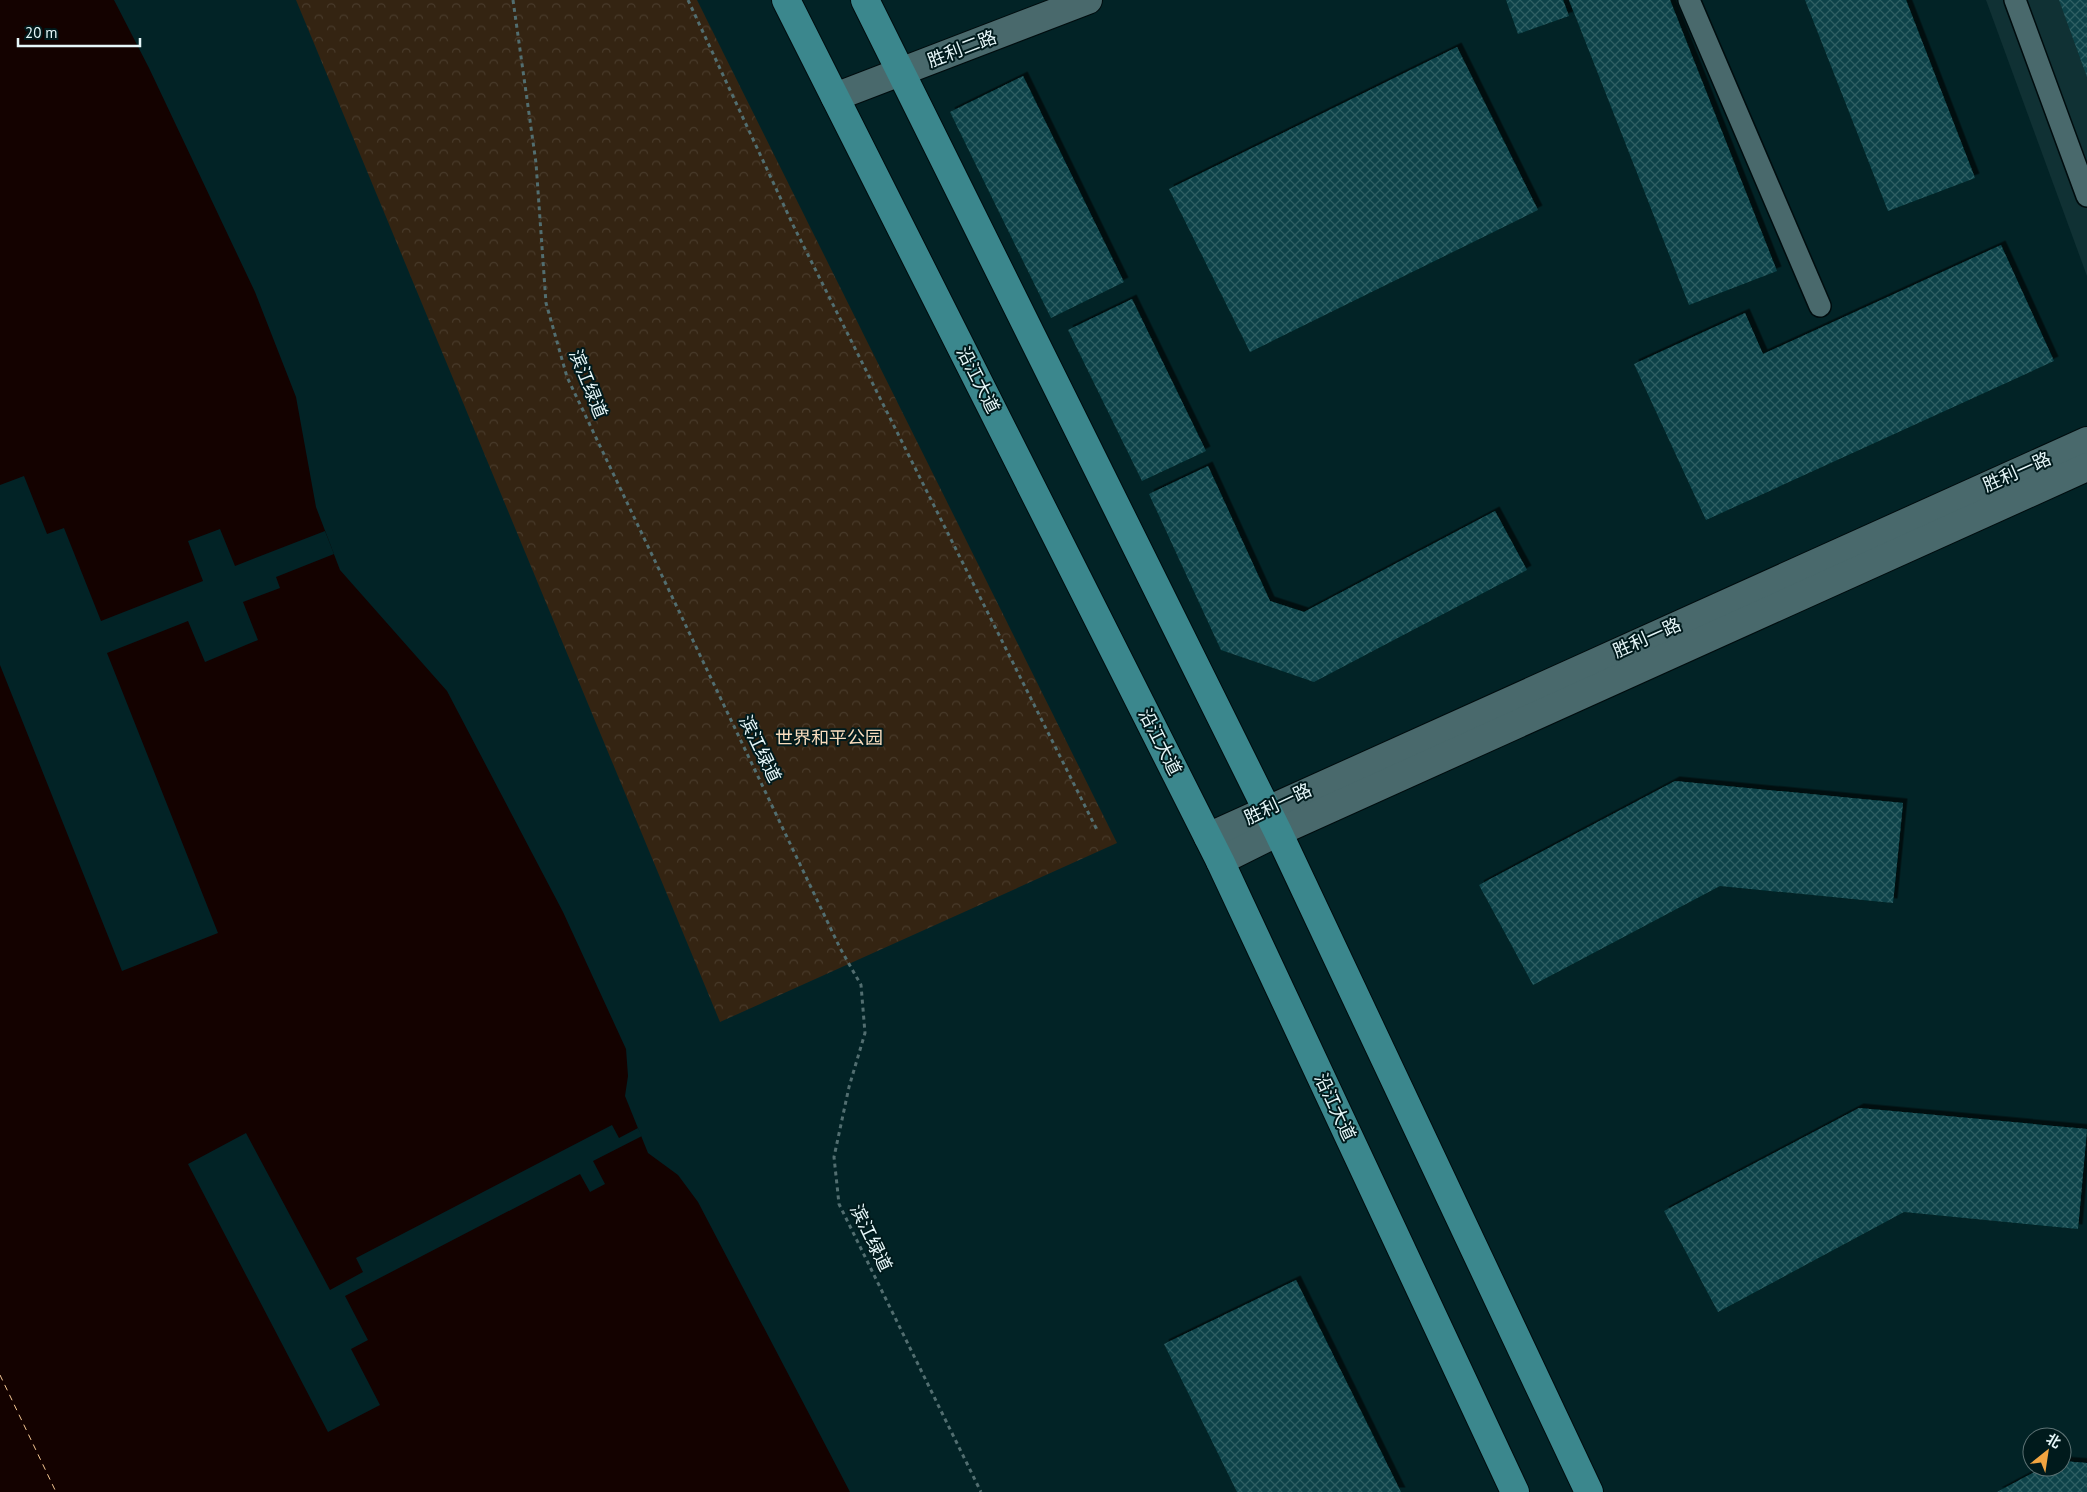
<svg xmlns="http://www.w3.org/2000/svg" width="2087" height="1492" font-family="'PT Sans','Noto Sans SC',sans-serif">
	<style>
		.built { fill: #103134 }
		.park { fill: url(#park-crowns) }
		.water { fill: #140200 }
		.pier { fill: #022326 }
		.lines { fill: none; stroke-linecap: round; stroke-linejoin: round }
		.ferry { stroke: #f5c793; stroke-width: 1; stroke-dasharray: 6 5; stroke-linecap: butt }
		.building { fill: url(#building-cross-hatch); filter: url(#shadow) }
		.lane-casing { stroke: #000c0e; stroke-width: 24 }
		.secondary-casing { stroke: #000c0e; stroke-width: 30 }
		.primary-casing { stroke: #000c0e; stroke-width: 30 }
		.path { stroke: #526e70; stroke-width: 3; stroke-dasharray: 4 4; stroke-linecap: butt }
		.lane { stroke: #49696c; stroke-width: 21 }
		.secondary { stroke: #49696c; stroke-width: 28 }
		.primary { stroke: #3b878d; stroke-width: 28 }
		.labels { text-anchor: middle; stroke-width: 4; stroke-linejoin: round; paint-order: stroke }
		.street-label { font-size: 18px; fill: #e6f7f9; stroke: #001a1c }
		.park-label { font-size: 18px; fill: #f9ddbe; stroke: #001a1c }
	</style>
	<defs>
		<pattern id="park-crowns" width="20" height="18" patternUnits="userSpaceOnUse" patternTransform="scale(1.25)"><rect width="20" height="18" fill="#342412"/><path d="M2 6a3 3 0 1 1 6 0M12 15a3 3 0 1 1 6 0" fill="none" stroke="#483a2a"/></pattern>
		<pattern id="building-cross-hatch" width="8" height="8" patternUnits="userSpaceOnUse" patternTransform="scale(1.25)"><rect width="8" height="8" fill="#0b4348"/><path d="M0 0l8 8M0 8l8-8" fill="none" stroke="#2f5f63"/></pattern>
		<filter id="shadow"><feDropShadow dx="4.5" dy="-4.5" stdDeviation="0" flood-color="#0009"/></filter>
	</defs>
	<rect width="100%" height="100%" fill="#022326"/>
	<path class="built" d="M 1986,0 L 2087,0 L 2087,276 Z"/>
	<path class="park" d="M 296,0 L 697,0 L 1117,843 L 720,1022 Z"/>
	<path class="water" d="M 0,0 L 114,0 L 149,68 L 255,292 L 296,397 L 316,507 L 340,570 L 447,691 L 563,912 L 626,1049 L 628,1076 L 625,1096 L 648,1153 L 678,1175 L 698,1202 L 850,1492 L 0,1492 Z"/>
	<g class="pier">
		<path d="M 24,476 L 47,534 L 64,528 L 101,621 L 203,581 L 188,541 L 220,529 L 235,566 L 325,531 L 334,554 L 276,577 L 280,588 L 243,602 L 258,640 L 205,662 L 188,621 L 107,653 L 218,933 L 122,971 L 0,665 L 0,485 Z"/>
		<path d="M 612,1125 L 619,1138 L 638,1128 L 642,1136 L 593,1161 L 605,1184 L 590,1192 L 580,1174 L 345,1296 L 368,1340 L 351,1349 L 380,1405 L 328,1432 L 188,1164 L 246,1133 L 330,1290 L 363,1272 L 356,1258 Z"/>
	</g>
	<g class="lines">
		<path class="ferry" d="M 0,1375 L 56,1492"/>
	</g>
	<g class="building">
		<path d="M 1506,0 L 1563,0 L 1569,16 L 1518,34 Z"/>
		<path d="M 1569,0 L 1670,0 L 1777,271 L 1689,305 Z"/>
		<path d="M 1805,0 L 1906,0 L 1975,178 L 1888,211 Z"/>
		<path d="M 2059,0 L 2087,0 L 2087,77 Z"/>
		<path d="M 1457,47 L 1538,210 L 1250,352 L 1169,189 Z"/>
		<path d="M 1023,76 L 1124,282 L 1051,318 L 950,112 Z"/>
		<path d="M 2001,245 L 2054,361 L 1706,520 L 1634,364 L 1745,313 L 1763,354 Z"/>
		<path d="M 1132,299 L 1206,451 L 1142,481 L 1068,330 Z"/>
		<path d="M 1208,466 L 1270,601 L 1304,612 L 1495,511 L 1527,570 L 1314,682 L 1221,650 L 1149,494 Z"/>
		<path d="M 1675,781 L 1903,803 L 1893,903 L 1720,886 L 1533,985 L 1479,885 Z"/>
		<path d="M 1859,1108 L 2087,1129 L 2078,1229 L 1904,1212 L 1718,1312 L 1664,1211 Z"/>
		<path d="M 1296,1280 L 1401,1492 L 1237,1492 L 1164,1344 Z"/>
		<path d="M 2062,1461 L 2087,1463 L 2087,1492 L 1997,1492 L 2044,1467 L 2062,1467 Z"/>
	</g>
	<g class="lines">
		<g class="lane-casing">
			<g id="lane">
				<path d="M 1689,0 L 1820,306"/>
				<path d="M 2015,0 L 2087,196"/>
			</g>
		</g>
		<g class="secondary-casing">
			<g id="secondary">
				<path d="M 835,97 L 1088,0"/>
				<path d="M 1208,837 L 2087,441"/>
				<path d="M 1220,861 L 1278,832 L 2087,467"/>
			</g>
		</g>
		<g class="primary-casing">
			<g id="primary">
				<path d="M 786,0 L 1220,861 L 1515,1492"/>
				<path d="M 865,0 L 1278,832 L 1589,1492"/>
			</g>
		</g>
		<g class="path">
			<path d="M 513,0 L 536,163 L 546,303 L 567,377 L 840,948 L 861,985 L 865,1033 L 849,1087 L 834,1157 L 839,1204 L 981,1492"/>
			<path d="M 688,0 L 793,225 L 1098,832"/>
		</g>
		<use href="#lane" class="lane"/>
		<use href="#secondary" class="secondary"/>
		<use href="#primary" class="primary"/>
	</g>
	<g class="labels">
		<g class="street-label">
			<text transform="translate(962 49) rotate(-21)" y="6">胜利二路</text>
			<text transform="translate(978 380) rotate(63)" y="6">沿江大道</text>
			<text transform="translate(588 384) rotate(68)" y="6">滨江绿道</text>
			<text transform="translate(2017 472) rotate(-24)" y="6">胜利一路</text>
			<text transform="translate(1647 638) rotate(-24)" y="6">胜利一路</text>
			<text transform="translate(1160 742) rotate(63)" y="6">沿江大道</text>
			<text transform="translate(760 749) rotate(64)" y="6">滨江绿道</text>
			<text transform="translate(1278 804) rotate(-25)" y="6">胜利一路</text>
			<text transform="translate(1335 1107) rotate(65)" y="6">沿江大道</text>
			<text transform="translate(871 1238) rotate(64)" y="6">滨江绿道</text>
		</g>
		<g class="park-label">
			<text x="829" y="744">世界和平公园</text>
		</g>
	</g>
	<g transform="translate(2047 1452) rotate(30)"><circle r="24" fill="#001a1c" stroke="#5c7274"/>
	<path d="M0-4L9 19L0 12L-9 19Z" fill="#f2a541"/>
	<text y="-8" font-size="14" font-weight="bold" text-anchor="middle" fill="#e6f7f9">北</text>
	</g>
	<path d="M18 38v8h122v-8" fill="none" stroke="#e6f7f9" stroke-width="2.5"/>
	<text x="25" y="38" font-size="15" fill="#e6f7f9" stroke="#001a1c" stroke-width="4" paint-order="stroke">20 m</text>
</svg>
